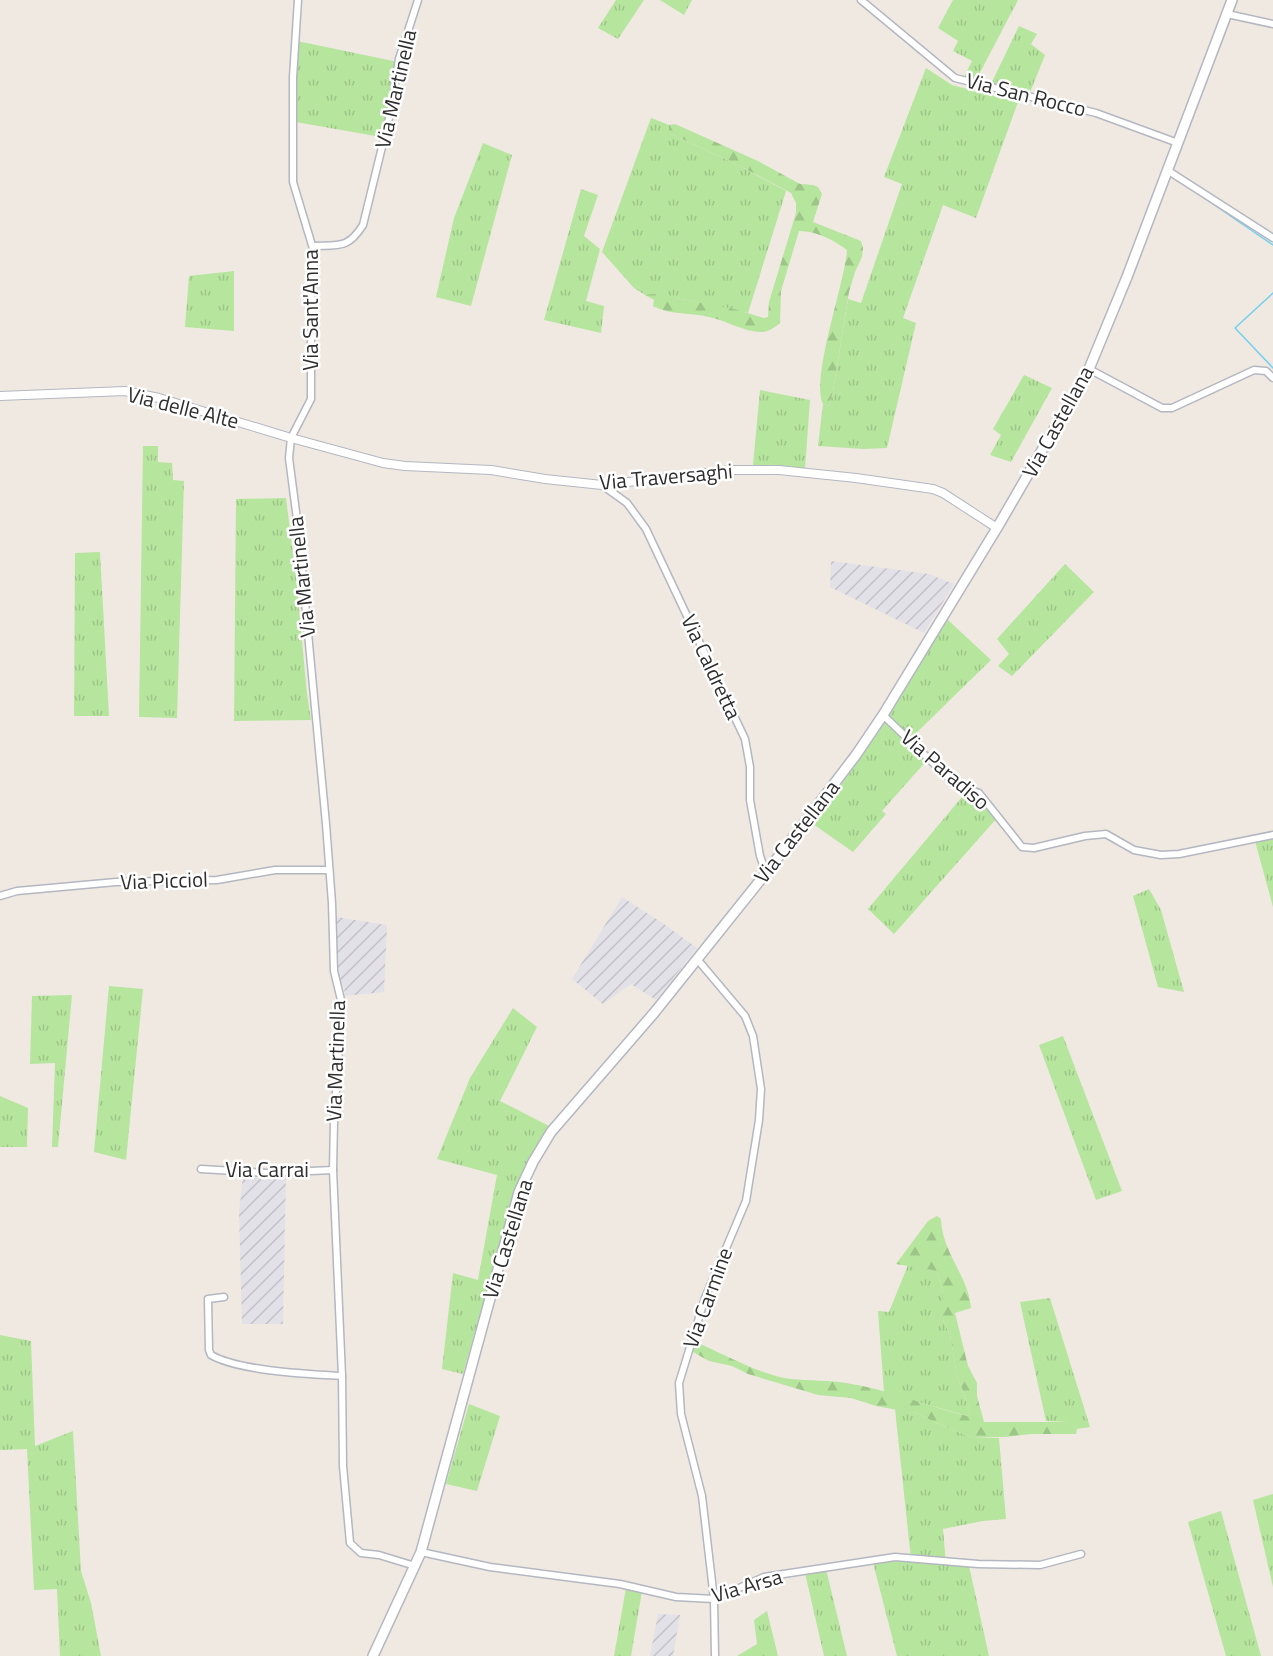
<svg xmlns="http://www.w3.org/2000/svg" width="1273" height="1656" font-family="'Titillium Web',sans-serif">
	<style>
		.industrial { fill: url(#industrial-furrows) }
		.grass { fill: url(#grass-tufts) }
		.forest { fill: url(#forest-firs) }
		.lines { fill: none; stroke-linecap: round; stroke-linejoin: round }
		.stream { stroke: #75cff0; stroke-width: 1.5 }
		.minor-casing { stroke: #b4b7c1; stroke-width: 9 }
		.tertiary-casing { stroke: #b4b7c1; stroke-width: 10 }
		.secondary-casing { stroke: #b4b7c1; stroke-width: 12 }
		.minor { stroke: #fff; stroke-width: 6 }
		.tertiary { stroke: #fff; stroke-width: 8 }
		.secondary { stroke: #fff; stroke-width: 9 }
		.labels { text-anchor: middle; stroke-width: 5; stroke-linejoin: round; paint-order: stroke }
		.street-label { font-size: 21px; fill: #2e2e2e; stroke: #fff }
	</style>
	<defs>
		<pattern id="industrial-furrows" width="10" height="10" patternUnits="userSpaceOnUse" patternTransform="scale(1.5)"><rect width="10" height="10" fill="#e3e1e8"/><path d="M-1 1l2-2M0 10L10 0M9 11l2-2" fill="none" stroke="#c3c1c7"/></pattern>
		<pattern id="grass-tufts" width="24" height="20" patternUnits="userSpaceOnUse" patternTransform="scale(1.5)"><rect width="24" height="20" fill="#b6e59e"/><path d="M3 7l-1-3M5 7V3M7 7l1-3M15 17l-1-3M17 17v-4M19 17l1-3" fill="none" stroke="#9dc588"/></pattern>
		<pattern id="forest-firs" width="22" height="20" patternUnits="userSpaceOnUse" patternTransform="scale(1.5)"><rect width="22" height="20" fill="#b6e59e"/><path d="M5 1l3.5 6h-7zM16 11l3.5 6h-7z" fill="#9dc588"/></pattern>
	</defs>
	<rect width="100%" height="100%" fill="#efe9e1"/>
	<g class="industrial">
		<path d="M 831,561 L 929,574 L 954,584 L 924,633 L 830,587 Z"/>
		<path d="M 622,897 L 664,924 L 697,948 L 656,1000 L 631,984 L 603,1004 L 572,979 Z"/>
		<path d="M 336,917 L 387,925 L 384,992 L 345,996 L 344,988 L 338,977 Z"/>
		<path d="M 243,1176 L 286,1176 L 283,1324 L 242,1324 L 239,1212 Z"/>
		<path d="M 658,1614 L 680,1615 L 673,1656 L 650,1656 Z"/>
	</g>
	<g class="grass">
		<path d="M 616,0 L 644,0 L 618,39 L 598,28 Z"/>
		<path d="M 660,0 L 692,0 L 684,15 Z"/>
		<path d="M 953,0 L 1018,0 L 975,82 L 963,79 L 972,61 L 953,51 L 958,41 L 938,28 Z"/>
		<path d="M 1019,26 L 1037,34 L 1031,44 L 1045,55 L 1029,95 L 990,86 Z"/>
		<path d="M 297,41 L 398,62 L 381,137 L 290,121 Z"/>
		<path d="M 926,68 L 952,85 L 1018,102 L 976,218 L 943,205 L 903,318 L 916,323 L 887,448 L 864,449 L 818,446 L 823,404 L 829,406 L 833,391 L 848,299 L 861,303 L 902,184 L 884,177 Z"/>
		<path d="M 651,118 L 669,125 L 669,133 L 734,163 L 786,191 L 748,313 L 681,299 L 645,295 L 634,288 L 602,252 Z"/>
		<path d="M 483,143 L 512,155 L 471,306 L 436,297 L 454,218 Z"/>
		<path d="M 581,189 L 598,195 L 584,236 L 600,249 L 586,301 L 604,306 L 601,333 L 544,320 Z"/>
		<path d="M 234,271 L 234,331 L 185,327 L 189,276 Z"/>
		<path d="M 1024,375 L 1052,388 L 1011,462 L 990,455 L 1001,435 L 993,429 Z"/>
		<path d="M 760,390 L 810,400 L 805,469 L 753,465 Z"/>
		<path d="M 143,446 L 158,446 L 158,462 L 172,463 L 173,480 L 184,481 L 177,718 L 139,717 Z"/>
		<path d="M 286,498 L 297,587 L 307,694 L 311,720 L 234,721 L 236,499 Z"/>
		<path d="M 100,552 L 109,716 L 74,716 L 75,553 Z"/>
		<path d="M 1065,564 L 1094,592 L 1012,676 L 998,666 L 1009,654 L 997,639 Z"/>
		<path d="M 947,619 L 991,660 L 909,740 L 929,758 L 882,811 L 886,814 L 853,852 L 813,824 L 880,730 Z"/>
		<path d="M 967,791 L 998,817 L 894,934 L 868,909 Z"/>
		<path d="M 1273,839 L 1273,907 L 1255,841 Z"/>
		<path d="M 1149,889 L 1161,910 L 1184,992 L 1158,987 L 1133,896 Z"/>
		<path d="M 109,986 L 143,989 L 126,1160 L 94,1152 Z"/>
		<path d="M 72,995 L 58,1147 L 52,1147 L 55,1063 L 30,1064 L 32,996 Z"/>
		<path d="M 513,1008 L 537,1027 L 500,1101 L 551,1127 L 526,1165 L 515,1190 L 463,1374 L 442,1369 L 453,1273 L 478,1280 L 497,1175 L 437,1159 L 470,1078 Z"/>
		<path d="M 1063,1036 L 1122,1191 L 1096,1200 L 1039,1045 Z"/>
		<path d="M 0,1096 L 28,1108 L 27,1147 L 0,1147 Z"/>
		<path d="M 908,1265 L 932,1270 L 938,1275 L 943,1293 L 943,1319 L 950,1335 L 957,1375 L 970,1410 L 967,1416 L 884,1392 L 878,1311 L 889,1312 Z"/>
		<path d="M 1050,1298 L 1090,1427 L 1077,1429 L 1068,1422 L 1046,1421 L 1020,1302 Z"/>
		<path d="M 0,1335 L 31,1341 L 35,1446 L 73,1431 L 81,1571 L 91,1603 L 101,1656 L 60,1656 L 57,1589 L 34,1590 L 27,1449 L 0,1450 Z"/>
		<path d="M 469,1404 L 500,1416 L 477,1491 L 446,1484 Z"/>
		<path d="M 895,1409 L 919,1414 L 936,1423 L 971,1437 L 999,1438 L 1006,1519 L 983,1521 L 943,1529 L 946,1564 L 969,1566 L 989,1656 L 897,1656 L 872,1559 L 911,1559 Z"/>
		<path d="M 1273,1494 L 1273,1587 L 1253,1500 Z"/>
		<path d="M 1221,1511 L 1261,1656 L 1226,1656 L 1188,1522 Z"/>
		<path d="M 826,1569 L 847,1656 L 824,1656 L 805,1573 Z"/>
		<path d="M 626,1588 L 642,1591 L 631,1656 L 614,1656 Z"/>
		<path d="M 767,1611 L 778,1656 L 737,1656 L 757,1644 L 754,1620 Z"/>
	</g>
	<g class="forest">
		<path d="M 675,124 L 758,161 L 800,184 L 813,185 L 818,187 L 822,194 L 813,222 L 861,241 L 863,248 L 862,257 L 855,272 L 849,292 L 833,391 L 829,406 L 823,404 C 810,379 845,283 847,250 C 833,240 817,231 799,231 L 781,291 L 780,323 C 775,327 770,331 763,332 C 747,333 729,322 713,318 C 693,312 672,316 653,306 L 654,300 L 645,295 L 654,294 L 734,309 L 764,318 L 768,317 L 769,302 L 796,213 L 796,203 L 791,193 L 734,163 L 669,133 L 669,125 Z"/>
		<path d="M 937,1216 L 941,1219 C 942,1253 968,1275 971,1308 L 955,1313 L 968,1366 L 977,1383 L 977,1396 L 984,1422 L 1069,1422 L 1077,1429 L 1076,1434 L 1031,1434 L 1005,1437 L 971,1437 L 936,1423 L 919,1414 L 876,1406 L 851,1398 L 818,1395 L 748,1374 L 732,1366 L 709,1361 L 693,1352 L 696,1342 C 724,1354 762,1376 791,1379 C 809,1381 828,1380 846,1383 C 887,1389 927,1406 967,1416 L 970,1410 L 957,1375 L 950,1335 L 943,1319 L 943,1293 L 938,1275 L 932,1270 L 896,1264 L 928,1221 Z"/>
	</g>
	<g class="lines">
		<g class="stream">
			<path d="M 1197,193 L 1273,245"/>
			<path d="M 1273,293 L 1235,328 L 1273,368"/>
		</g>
		<g class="minor-casing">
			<g id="minor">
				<path d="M 298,0 L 293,77 L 293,182 L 314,252 L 311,309 L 311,399 L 291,438 L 289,458 L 298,527 L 326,824 L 332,903 L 334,971 L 342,1004 L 334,1121 L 333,1170 L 342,1376 L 343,1466 L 350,1543 L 361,1553 L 379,1555 L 415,1566"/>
				<path d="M 861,0 L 955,78 L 1096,113 L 1178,143"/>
				<path d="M 1227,14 L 1273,24"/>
				<path d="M 1167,170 L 1273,238"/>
				<path d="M 313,246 C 339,245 348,249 363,225 L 391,110 L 399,59 L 418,0"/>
				<path d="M 1089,369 L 1162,408 L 1172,408 L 1254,370 L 1266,371 L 1273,378"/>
				<path d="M 602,485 L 627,503 L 646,529 L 745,739 L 750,767 L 750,800 L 760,856 L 766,873"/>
				<path d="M 883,715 L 955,784 L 979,793 L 1022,847 L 1034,848 L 1085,836 L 1106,834 L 1134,850 L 1161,855 L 1179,854 L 1273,835"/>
				<path d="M 0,896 L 17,891 L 116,882 L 217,880 L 275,870 L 329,870"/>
				<path d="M 697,959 L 745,1016 L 753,1036 L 761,1089 L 759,1120 L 746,1201 L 705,1298 L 679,1383 L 681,1414 L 702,1496 L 714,1599 L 715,1656"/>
				<path d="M 201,1169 L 267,1173 L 333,1170"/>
				<path d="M 224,1297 L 208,1299 L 209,1350 L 211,1355 C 239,1371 308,1374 342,1376"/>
				<path d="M 421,1552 L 490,1567 L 620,1584 L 676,1597 L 714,1599 L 764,1577 L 895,1557 L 978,1564 L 1040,1565 L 1081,1554"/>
			</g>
		</g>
		<g class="tertiary-casing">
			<path id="tertiary" d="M 0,396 L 125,391 L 159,398 L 291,438 L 383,463 L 405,466 L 491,470 L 545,479 L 602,485 L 732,470 L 779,470 L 856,478 L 933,489 L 943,493 L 997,528"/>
		</g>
		<g class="secondary-casing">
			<path id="secondary" d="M 373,1656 L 421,1552 L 519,1192 L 533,1162 L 551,1132 L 654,1013 L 766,873 L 856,755 L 883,715 L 997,528 L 1089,369 L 1127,277 L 1232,0"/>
		</g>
		<use href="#minor" class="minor"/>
		<use href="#tertiary" class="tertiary"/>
		<use href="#secondary" class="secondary"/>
	</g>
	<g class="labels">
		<g class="street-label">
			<text transform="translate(396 89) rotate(-77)" y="7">Via Martinella</text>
			<text transform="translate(1026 95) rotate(14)" y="7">Via San Rocco</text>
			<text transform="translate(311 310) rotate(-90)" y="7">Via Sant'Anna</text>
			<text transform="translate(183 408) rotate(14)" y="7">Via delle Alte</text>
			<text transform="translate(1058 422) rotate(-61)" y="7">Via Castellana</text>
			<text transform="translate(666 477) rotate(-5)" y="7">Via Traversaghi</text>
			<text transform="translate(302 577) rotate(-96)" y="7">Via Martinella</text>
			<text transform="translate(711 667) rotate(65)" y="7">Via Caldretta</text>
			<text transform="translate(945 770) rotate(41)" y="7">Via Paradiso</text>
			<text transform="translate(797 832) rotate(-52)" y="7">Via Castellana</text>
			<text transform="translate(164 881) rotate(-2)" y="7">Via Picciol</text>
			<text transform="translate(336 1061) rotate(-88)" y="7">Via Martinella</text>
			<text x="267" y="1177">Via Carrai</text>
			<text transform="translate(508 1239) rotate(-73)" y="7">Via Castellana</text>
			<text transform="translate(708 1298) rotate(-70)" y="7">Via Carmine</text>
			<text transform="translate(747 1586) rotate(-16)" y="7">Via Arsa</text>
		</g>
	</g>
</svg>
